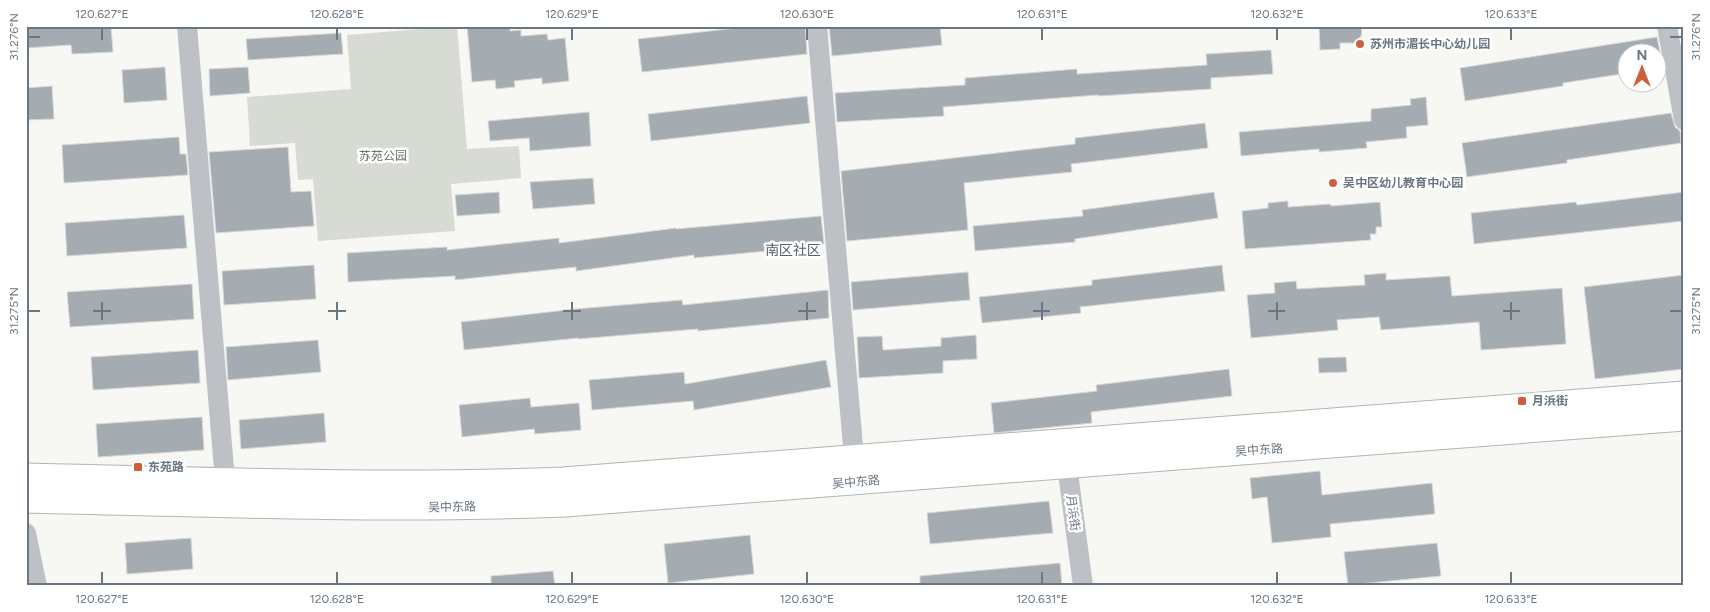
<svg xmlns="http://www.w3.org/2000/svg" width="1710" height="612" font-family="Figtree,'Noto Sans SC',sans-serif">
	<style>
		.green { fill: #d7dbd4 }
		.building { fill: #a4acb1; stroke: #d8d8d7 }
		.lines { fill: none; stroke-linecap: round; stroke-linejoin: round }
		.major-casing { stroke: #b1b5b8; stroke-width: 27 }
		.minor { stroke: #bdc0c4; stroke-width: 20 }
		.major { stroke: #fff; stroke-width: 25 }
		.ticks { fill: none; stroke: #6a7782; stroke-width: 2 }
		.poi-dot { fill: #ce5f3e; stroke: #fff; stroke-width: 2 }
		.labels { text-anchor: middle; stroke-width: 5; stroke-linejoin: round; paint-order: stroke }
		.poi-label { font-size: 12px; font-weight: bold; fill: #6a7782; stroke: #fff; text-anchor: start }
		.park-label { font-size: 12px; fill: #6b7a68; stroke: #fff }
		.street-label { font-size: 12px; fill: #6a7782; stroke: #fff }
		.neighbourhood-label { font-size: 14px; fill: #576068; stroke: #fff }
		.neatline { fill: none; stroke: #6a7782; stroke-width: 2 }
		.ticks-label { font-size: 12px; text-anchor: middle; fill: #6a7782 }
	</style>
	<rect width="100%" height="100%" fill="#f7f7f4"/>
	<path class="green" d="M 457,26 L 467,149 L 519,146 L 521,178 L 451,184 L 455,231 L 318,241 L 313,179 L 298,180 L 295,143 L 250,146 L 247,97 L 351,89 L 347,35 Z"/>
	<g class="building">
		<path d="M 26,26 L 111,26 L 113,52 L 72,54 L 71,45 L 26,48 Z"/>
		<path d="M 467,26 L 510,26 L 510,31 L 521,30 L 521,36 L 547,34 L 548,40 L 565,38 L 569,81 L 542,84 L 542,78 L 514,81 L 515,87 L 496,89 L 495,80 L 472,82 Z"/>
		<path d="M 755,26 L 805,26 L 807,54 L 642,72 L 638,39 Z"/>
		<path d="M 829,26 L 940,26 L 942,45 L 832,56 Z"/>
		<path d="M 1319,26 L 1358,26 L 1362,30 L 1361,36 L 1356,43 L 1340,43 L 1340,49 L 1320,50 Z"/>
		<path d="M 341,33 L 343,54 L 248,60 L 246,39 Z"/>
		<path d="M 1657,37 L 1660,52 L 1628,52 L 1628,73 L 1563,83 L 1563,86 L 1465,101 L 1460,68 Z"/>
		<path d="M 1271,50 L 1273,74 L 1211,78 L 1211,89 L 1099,96 L 1098,95 L 943,107 L 944,116 L 837,122 L 835,93 L 965,85 L 965,78 L 1077,69 L 1077,74 L 1207,65 L 1206,54 Z"/>
		<path d="M 165,67 L 167,100 L 124,103 L 122,70 Z"/>
		<path d="M 248,67 L 250,93 L 210,96 L 209,69 Z"/>
		<path d="M 52,86 L 54,119 L 26,120 L 26,88 Z"/>
		<path d="M 807,96 L 810,123 L 651,141 L 648,114 Z"/>
		<path d="M 1426,97 L 1428,125 L 1406,127 L 1407,138 L 1366,142 L 1367,148 L 1319,152 L 1319,149 L 1241,156 L 1239,132 L 1371,121 L 1371,109 L 1411,105 L 1410,99 Z"/>
		<path d="M 589,112 L 591,146 L 530,151 L 529,138 L 490,141 L 488,121 Z"/>
		<path d="M 1671,113 L 1675,127 L 1680,131 L 1681,143 L 1567,160 L 1567,163 L 1467,177 L 1462,143 Z"/>
		<path d="M 1205,123 L 1208,148 L 1071,164 L 1072,172 L 964,183 L 968,230 L 847,241 L 841,171 L 1075,144 L 1075,138 Z"/>
		<path d="M 179,137 L 180,154 L 186,154 L 188,175 L 64,183 L 62,145 Z"/>
		<path d="M 288,147 L 291,192 L 311,191 L 314,226 L 216,233 L 209,152 Z"/>
		<path d="M 593,178 L 595,204 L 533,209 L 530,182 Z"/>
		<path d="M 499,192 L 500,213 L 457,216 L 455,195 Z"/>
		<path d="M 1214,192 L 1218,218 L 1075,239 L 1075,242 L 975,251 L 973,226 L 1083,216 L 1082,210 Z"/>
		<path d="M 1684,192 L 1684,221 L 1474,244 L 1471,213 L 1576,202 L 1577,205 Z"/>
		<path d="M 1288,201 L 1288,207 L 1330,204 L 1331,206 L 1380,202 L 1382,227 L 1376,227 L 1376,234 L 1370,234 L 1371,240 L 1245,249 L 1242,211 L 1268,208 L 1268,203 Z"/>
		<path d="M 184,215 L 187,248 L 67,256 L 65,223 Z"/>
		<path d="M 821,216 L 824,244 L 820,244 L 820,246 L 694,258 L 694,255 L 576,271 L 576,267 L 455,280 L 455,276 L 348,282 L 347,253 L 447,247 L 447,250 L 559,238 L 559,243 L 676,228 L 676,229 Z"/>
		<path d="M 314,265 L 316,299 L 224,305 L 222,271 Z"/>
		<path d="M 1222,265 L 1225,291 L 1080,307 L 1081,313 L 982,323 L 979,297 L 1092,285 L 1092,280 Z"/>
		<path d="M 968,272 L 970,300 L 853,310 L 851,282 Z"/>
		<path d="M 1386,273 L 1386,280 L 1450,276 L 1452,296 L 1562,288 L 1566,344 L 1481,350 L 1479,322 L 1381,330 L 1379,317 L 1337,320 L 1338,330 L 1251,338 L 1247,295 L 1275,293 L 1274,283 L 1296,281 L 1297,289 L 1365,285 L 1364,275 Z"/>
		<path d="M 1684,275 L 1684,369 L 1595,379 L 1584,287 Z"/>
		<path d="M 192,284 L 194,319 L 70,327 L 67,292 Z"/>
		<path d="M 828,290 L 829,318 L 698,331 L 698,329 L 578,339 L 578,338 L 464,350 L 461,322 L 575,309 L 682,300 L 683,305 Z"/>
		<path d="M 976,335 L 977,359 L 943,361 L 943,373 L 859,378 L 857,337 L 882,336 L 883,350 L 941,346 L 941,338 Z"/>
		<path d="M 318,340 L 321,372 L 228,380 L 226,347 Z"/>
		<path d="M 198,350 L 200,383 L 93,390 L 91,357 Z"/>
		<path d="M 1346,357 L 1347,372 L 1319,373 L 1318,358 Z"/>
		<path d="M 826,360 L 831,387 L 694,410 L 693,401 L 592,410 L 589,380 L 684,372 L 685,384 Z"/>
		<path d="M 1229,369 L 1232,396 L 1091,412 L 1092,423 L 994,433 L 991,403 L 1097,391 L 1096,385 Z"/>
		<path d="M 530,398 L 531,407 L 579,403 L 581,430 L 535,434 L 534,429 L 462,437 L 459,405 Z"/>
		<path d="M 324,413 L 326,442 L 241,449 L 239,420 Z"/>
		<path d="M 202,417 L 204,450 L 98,457 L 96,424 Z"/>
		<path d="M 1320,471 L 1322,495 L 1432,483 L 1435,514 L 1330,524 L 1331,537 L 1272,543 L 1267,497 L 1252,499 L 1250,478 Z"/>
		<path d="M 1049,501 L 1053,533 L 930,544 L 927,513 Z"/>
		<path d="M 750,535 L 754,574 L 668,583 L 664,544 Z"/>
		<path d="M 191,538 L 193,569 L 127,574 L 125,543 Z"/>
		<path d="M 1437,543 L 1441,576 L 1348,585 L 1344,552 Z"/>
		<path d="M 1060,563 L 1062,586 L 920,586 L 920,576 Z"/>
		<path d="M 553,571 L 555,586 L 491,586 L 491,576 Z"/>
	</g>
	<g class="lines">
		<g class="major-casing">
			<g id="major">
				<path d="M 26,476 C 205,480 384,487 563,480 L 1684,394"/>
				<path d="M 26,500 C 206,504 385,511 565,504 L 1684,418"/>
			</g>
		</g>
		<g class="minor">
			<path d="M 187,26 L 225,481"/>
			<path d="M 817,26 L 854,458"/>
			<path d="M 1667,26 L 1684,120"/>
			<path d="M 1065,450 L 1083,586"/>
			<path d="M 26,533 L 37,586"/>
		</g>
		<use href="#major" class="major"/>
	</g>
	<path class="ticks" d="M 102,28 L 102,40M 337,28 L 337,40M 572,28 L 572,40M 807,28 L 807,40M 1042,28 L 1042,40M 1277,28 L 1277,40M 1511,28 L 1511,40M 28,37 L 40,37M 1670,37 L 1682,37M 102,302 L 102,320M 337,302 L 337,320M 572,302 L 572,320M 807,302 L 807,320M 1042,302 L 1042,320M 1277,302 L 1277,320M 1511,302 L 1511,320M 28,311 L 40,311M 93,311 L 111,311M 328,311 L 346,311M 563,311 L 581,311M 798,311 L 816,311M 1033,311 L 1050,311M 1268,311 L 1285,311M 1503,311 L 1520,311M 1670,311 L 1682,311M 102,572 L 102,584M 337,572 L 337,584M 572,572 L 572,584M 807,572 L 807,584M 1042,572 L 1042,584M 1277,572 L 1277,584M 1511,572 L 1511,584"/>
	<g class="poi-dot">
		<circle cx="1360" cy="44" r="5"/>
		<circle cx="1333" cy="183" r="5"/>
		<rect x="1517" y="396" width="10" height="10" rx="2.5"/>
		<rect x="133" y="462" width="10" height="10" rx="2.5"/>
	</g>
	<g class="labels">
		<g class="poi-label">
			<text x="1370" y="48">苏州市湄长中心幼儿园</text>
			<text x="1343" y="187">吴中区幼儿教育中心园</text>
			<text x="1532" y="405">月浜街</text>
			<text x="148" y="471">东苑路</text>
		</g>
		<g class="park-label">
			<text x="383" y="160">苏苑公园</text>
		</g>
		<g class="street-label">
			<text transform="translate(1259 450) rotate(-4)" y="4">吴中东路</text>
			<text transform="translate(856 482) rotate(-5)" y="4">吴中东路</text>
			<text transform="translate(452 507) rotate(-1)" y="4">吴中东路</text>
			<text transform="translate(1073 513) rotate(82)" y="4">月浜街</text>
		</g>
		<g class="neighbourhood-label">
			<text x="793" y="255">南区社区</text>
		</g>
	</g>
	<rect width="1710" height="612" fill="none" stroke="#ffffff" stroke-width="55"/>
	<g transform="translate(1642 68)"><circle r="24" fill="#ffffff" stroke="#c3c9cd"/>
	<path d="M0-4L9 19L0 12L-9 19Z" fill="#ce5f3e"/>
	<text y="-8" font-size="14" font-weight="bold" text-anchor="middle" fill="#6a7782">N</text>
	</g>
	<rect x="28" y="28" width="1654" height="556" class="neatline"/>
	<g class="ticks-label">
		<text x="102" y="18">120.627°E</text>
		<text x="337" y="18">120.628°E</text>
		<text x="572" y="18">120.629°E</text>
		<text x="807" y="18">120.630°E</text>
		<text x="1042" y="18">120.631°E</text>
		<text x="1277" y="18">120.632°E</text>
		<text x="1511" y="18">120.633°E</text>
		<text transform="translate(14 37) rotate(-90)" y="4">31.276°N</text>
		<text transform="translate(1696 37) rotate(-90)" y="4">31.276°N</text>
		<text transform="translate(14 311) rotate(-90)" y="4">31.275°N</text>
		<text transform="translate(1696 311) rotate(-90)" y="4">31.275°N</text>
		<text x="102" y="603">120.627°E</text>
		<text x="337" y="603">120.628°E</text>
		<text x="572" y="603">120.629°E</text>
		<text x="807" y="603">120.630°E</text>
		<text x="1042" y="603">120.631°E</text>
		<text x="1277" y="603">120.632°E</text>
		<text x="1511" y="603">120.633°E</text>
	</g>
</svg>
